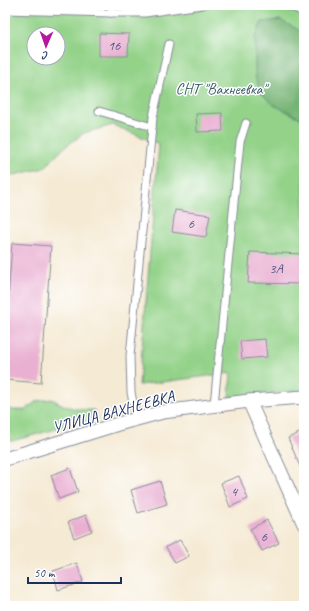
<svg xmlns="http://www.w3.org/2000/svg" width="309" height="611" font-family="Caveat,sans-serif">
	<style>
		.green { fill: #93d288; stroke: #578073; fill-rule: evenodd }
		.forest { fill: #76b474; stroke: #487269 }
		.building { fill: #e9b0d2 }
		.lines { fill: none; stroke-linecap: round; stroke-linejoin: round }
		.service-casing { stroke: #888c99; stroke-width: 9 }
		.minor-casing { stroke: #888c99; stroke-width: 15 }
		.service { stroke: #fff; stroke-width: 7 }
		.minor { stroke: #fff; stroke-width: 13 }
		.labels { text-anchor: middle; stroke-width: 3; stroke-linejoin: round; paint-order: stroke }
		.number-label { font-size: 14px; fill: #4e4f7b }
		.park-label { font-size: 16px; fill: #3f606b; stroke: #fff }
		.street-label { font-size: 16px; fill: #1b2f5e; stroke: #fff }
	</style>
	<rect width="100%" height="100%" fill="#fff"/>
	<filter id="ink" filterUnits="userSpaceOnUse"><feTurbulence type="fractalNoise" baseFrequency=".025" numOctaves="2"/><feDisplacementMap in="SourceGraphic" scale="8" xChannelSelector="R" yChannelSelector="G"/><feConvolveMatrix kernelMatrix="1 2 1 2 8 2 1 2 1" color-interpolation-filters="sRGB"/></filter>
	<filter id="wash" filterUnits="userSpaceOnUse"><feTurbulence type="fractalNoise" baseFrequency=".012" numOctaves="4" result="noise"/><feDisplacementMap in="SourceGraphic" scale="16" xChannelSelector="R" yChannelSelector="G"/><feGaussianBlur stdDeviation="0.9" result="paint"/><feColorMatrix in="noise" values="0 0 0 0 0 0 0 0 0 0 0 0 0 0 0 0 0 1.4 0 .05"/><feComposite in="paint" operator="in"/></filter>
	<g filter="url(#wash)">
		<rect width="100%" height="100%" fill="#f5ead4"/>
		<g class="green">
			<path d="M 5,5 L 304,5 L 304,390 L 229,397 L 231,373 L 139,385 L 159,144 L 113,125 L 84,133 L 65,147 L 44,168 L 5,177 ZM 34,34 L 58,34 L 58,58 L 34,58 Z"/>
			<path d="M 52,399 C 67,408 77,410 94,410 L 97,418 L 12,441 L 5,440 L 5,402 L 11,410 L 25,410 L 37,401 Z"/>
		</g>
		<path class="forest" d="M 280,20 L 297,29 L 304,35 L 304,120 L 274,105 L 261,93 L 255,76 L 255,37 L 262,22 Z"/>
		<g id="blocks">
			<g class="building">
				<path d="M 99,33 L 129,34 L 128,56 L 99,56 Z"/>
				<path d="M 222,113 L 223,131 L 197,132 L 196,114 Z"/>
				<path d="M 175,210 L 210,215 L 206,237 L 172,232 Z"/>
				<path d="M 12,243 L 51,246 L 41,383 L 5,380 L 5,343 Z"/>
				<path d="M 250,252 L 304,254 L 304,284 L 248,283 Z"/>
				<path d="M 265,339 L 267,357 L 242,359 L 240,341 Z"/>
				<path d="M 304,431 L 304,476 L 288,438 Z"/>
				<path d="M 70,468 L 78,492 L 59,499 L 51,475 Z"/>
				<path d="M 239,476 L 248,499 L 230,507 L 221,483 Z"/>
				<path d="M 160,481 L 167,504 L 138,513 L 131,490 Z"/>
				<path d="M 86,515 L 92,531 L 74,538 L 68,522 Z"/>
				<path d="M 267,520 L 279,543 L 262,551 L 250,529 Z"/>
				<path d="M 180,540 L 189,556 L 175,563 L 166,547 Z"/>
				<path d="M 77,563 L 83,582 L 58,590 L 53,571 Z"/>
			</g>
		</g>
	</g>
	<g filter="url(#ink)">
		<use href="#blocks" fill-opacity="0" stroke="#888c99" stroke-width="1"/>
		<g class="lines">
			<g class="service-casing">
				<g id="service">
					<path d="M 285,5 L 297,9 L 304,14"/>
					<path d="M 5,10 L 111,13 L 112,5"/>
					<path d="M 111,13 L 145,13 L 202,5"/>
					<path d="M 99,111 L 152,127"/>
					<path d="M 214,405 L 240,142 L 246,123"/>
					<path d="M 136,419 L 131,392 L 130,356 L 153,117 L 169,44"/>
				</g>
			</g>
			<g class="minor-casing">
				<g id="minor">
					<path d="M 249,401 L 304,524"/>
					<path d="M 5,459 L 118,424 L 163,412 L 249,401 L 304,397"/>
				</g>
			</g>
			<use href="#service" class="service"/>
			<use href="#minor" class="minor"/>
		</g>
	</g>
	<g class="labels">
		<g class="number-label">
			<text x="114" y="50">16</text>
			<text x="191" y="228">6</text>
			<text x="276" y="273">3А</text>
			<text x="234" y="496">4</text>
			<text x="264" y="541">6</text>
		</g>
		<g class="park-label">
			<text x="221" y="94">СНТ "Вахнеевка"</text>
		</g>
		<g class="street-label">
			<text transform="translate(113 411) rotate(-15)" y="6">УЛИЦА ВАХНЕЕВКА</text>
		</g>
	</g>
	<rect width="309" height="611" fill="none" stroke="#fff" stroke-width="20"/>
	<g transform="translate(46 46) rotate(182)"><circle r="19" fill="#ffffff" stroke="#a4acbf"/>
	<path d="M0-3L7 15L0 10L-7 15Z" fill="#b5179e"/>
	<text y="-6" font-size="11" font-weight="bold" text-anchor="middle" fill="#1b2f5e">С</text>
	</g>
	<path d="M28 577v6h93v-6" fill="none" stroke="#1b2f5e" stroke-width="2"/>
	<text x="34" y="577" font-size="12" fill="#1b2f5e" stroke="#ffffff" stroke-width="3" paint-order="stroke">50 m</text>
</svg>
